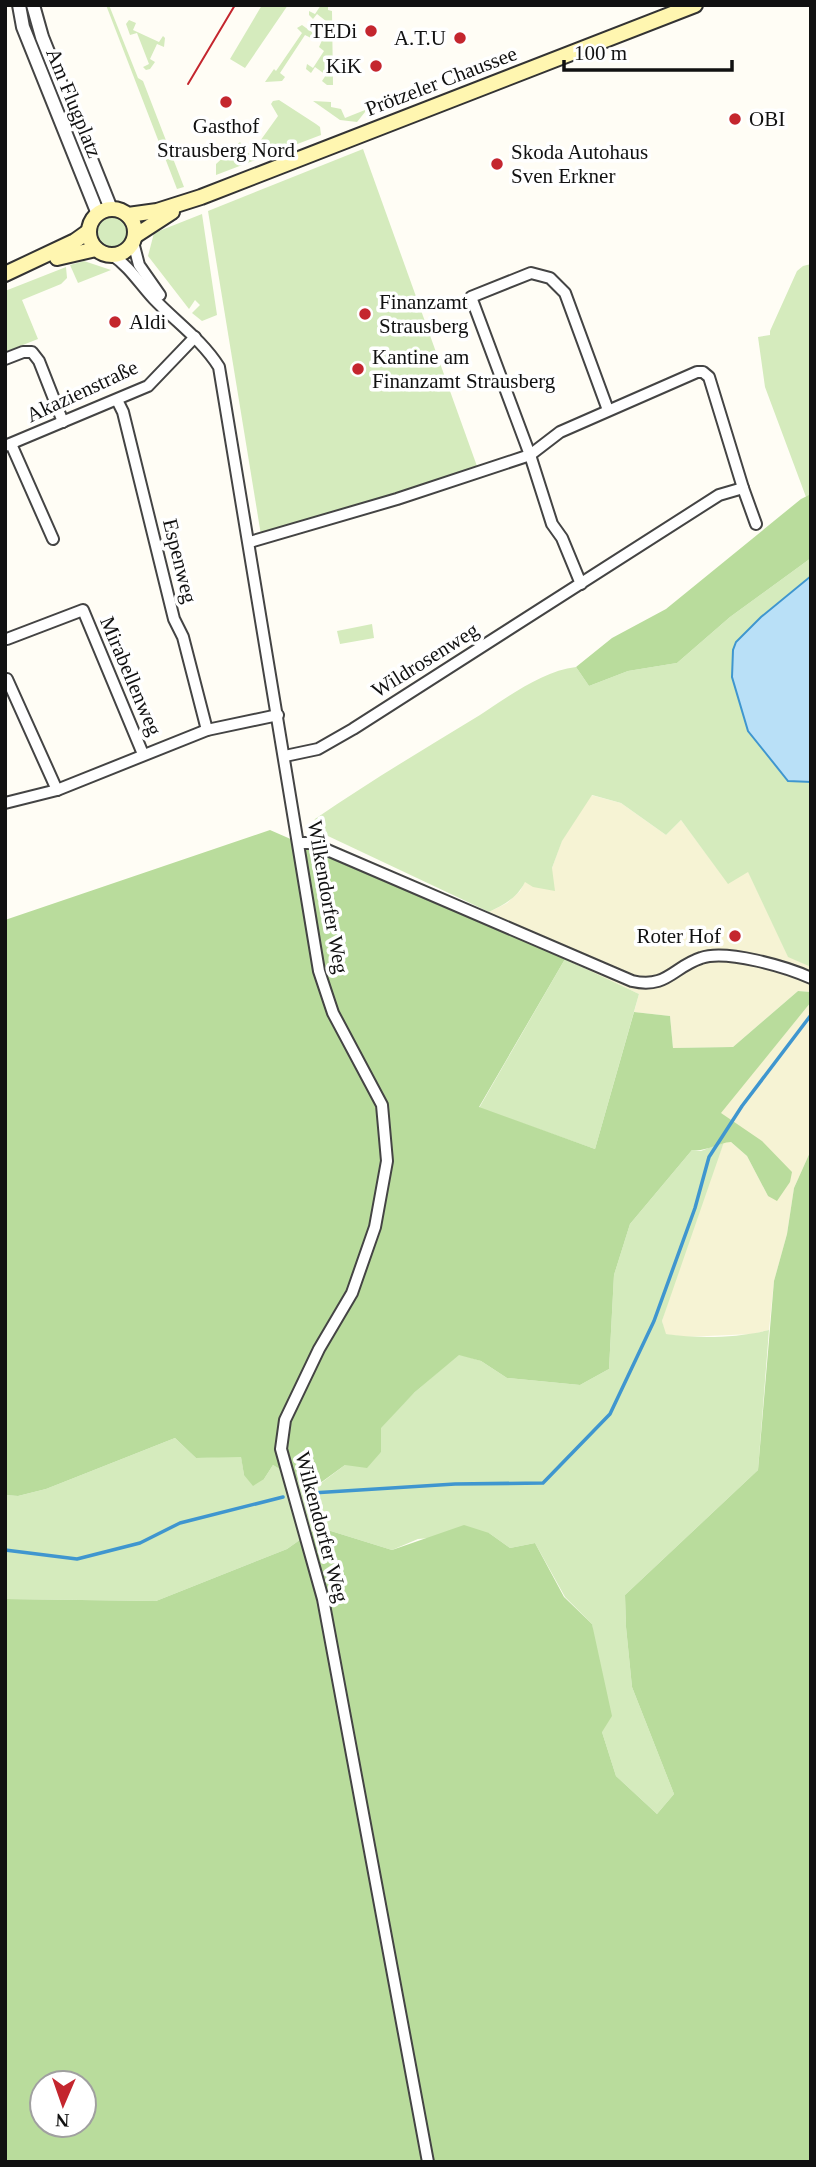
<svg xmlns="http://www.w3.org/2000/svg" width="816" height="2167" font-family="Georgia,serif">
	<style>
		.farmland { fill: #f6f3d4 }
		.green { fill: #d5ebbd }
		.forest { fill: #b9dc9c; fill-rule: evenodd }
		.water { fill: #b9e0f7; stroke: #3f96cf; stroke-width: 2 }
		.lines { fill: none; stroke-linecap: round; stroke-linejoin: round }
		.stream { stroke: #3f96cf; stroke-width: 3.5 }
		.minor-casing { stroke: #444; stroke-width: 14 }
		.tertiary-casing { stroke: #444; stroke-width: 16 }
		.secondary-casing { stroke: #333; stroke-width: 18 }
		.minor { stroke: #fff; stroke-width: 10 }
		.tertiary { stroke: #fff; stroke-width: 12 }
		.secondary { stroke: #fff6b0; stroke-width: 14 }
		.tram { stroke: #c4262e; stroke-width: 2 }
		.poi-dot { fill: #c4262e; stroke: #fff; stroke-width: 2.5 }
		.labels { text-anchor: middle; stroke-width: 7; stroke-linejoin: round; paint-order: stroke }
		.poi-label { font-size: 21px; fill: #111; stroke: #fff; text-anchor: start }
		.street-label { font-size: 21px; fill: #111; stroke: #fff }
	</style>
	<rect width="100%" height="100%" fill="#fffdf5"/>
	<g class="farmland">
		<path d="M 591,795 L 621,803 L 666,835 L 681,820 L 728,883 L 748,871 L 788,956 L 811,967 L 811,992 L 798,991 L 733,1047 L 673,1048 L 670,1016 L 634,1012 L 639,994 L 481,921 L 489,912 L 507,903 L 520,891 L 525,881 L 552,868 L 562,840 Z"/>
		<path d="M 811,1002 L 811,1150 L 794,1188 L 787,1234 L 774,1281 L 769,1330 L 753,1334 L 684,1337 L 665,1334 L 662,1321 L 690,1229 L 724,1142 L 731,1142 L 747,1156 L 768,1196 L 791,1172 L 762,1142 L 720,1113 Z"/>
	</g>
	<g class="green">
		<path d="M 106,5 L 109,5 L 138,78 L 143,81 L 184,187 L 177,189 Z"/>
		<path d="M 262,5 L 288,5 L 245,68 L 230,59 Z"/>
		<path d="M 321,5 L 328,5 L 328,10 L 332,11 L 333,85 L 327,85 L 322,81 L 326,75 L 315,67 L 311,73 L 306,69 L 307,64 L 313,68 L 324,51 L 319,47 L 324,36 L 322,26 L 326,21 L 317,14 L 313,19 L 309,15 L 309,11 L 315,14 Z"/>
		<path d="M 129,20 L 136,23 L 133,30 L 159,42 L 163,36 L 165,38 L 164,47 L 157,44 L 150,59 L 155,62 L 150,69 L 146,70 L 143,67 L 149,64 L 137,33 L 130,35 L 126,24 Z"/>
		<path d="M 302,25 L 313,33 L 311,38 L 305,35 L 280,73 L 285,77 L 282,81 L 265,82 L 274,69 L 276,71 L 302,33 L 297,28 Z"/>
		<path d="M 279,100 L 316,124 L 320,127 L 321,135 L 216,175 L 216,164 L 240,142 L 250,155 L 278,116 L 271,104 L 273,101 Z"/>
		<path d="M 313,101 L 331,102 L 331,107 L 341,109 L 345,118 L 365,110 L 365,112 L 357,122 L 340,120 Z"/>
		<path d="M 363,149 L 478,469 L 261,535 L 208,211 Z"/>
		<path d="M 202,214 L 217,315 L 202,321 L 192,313 L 200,305 L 195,300 L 189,309 L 148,256 L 154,233 Z"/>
		<circle cx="113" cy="233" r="16"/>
		<path d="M 84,261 L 111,270 L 78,283 L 70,265 Z"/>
		<path d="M 811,264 L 811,521 L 797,507 L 806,497 L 765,387 L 758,337 L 770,335 L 770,331 L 797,271 L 803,266 Z"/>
		<path d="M 66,267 L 67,278 L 61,284 L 22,300 L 38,339 L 5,352 L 5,291 Z"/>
		<path d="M 811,558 L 811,576 L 736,642 L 788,781 L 811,782 L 811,967 L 788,957 L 748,872 L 728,884 L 681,820 L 666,835 L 621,803 L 592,795 L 562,841 L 552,868 L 555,891 L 533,887 L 525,882 C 517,898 505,904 489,912 L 311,828 L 315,819 C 369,782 424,749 480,715 C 508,697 542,671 576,667 L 589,686 L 628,671 L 677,663 L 730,617 Z"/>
		<path d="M 372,624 L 374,638 L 340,644 L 337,631 Z"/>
		<path d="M 565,959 L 639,994 L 595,1149 L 479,1108 Z"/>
		<path d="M 724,1142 L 662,1321 L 666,1334 C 698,1339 737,1338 769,1330 L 758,1470 L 625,1595 L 626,1627 L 632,1687 L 674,1794 L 657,1814 L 616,1776 L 602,1732 L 592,1624 L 565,1597 L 535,1543 L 510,1548 L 489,1533 L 418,1539 L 392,1550 L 318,1527 L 287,1549 L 156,1601 L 5,1599 L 5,1495 L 18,1496 L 46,1489 L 175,1438 L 196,1458 L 241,1456 L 244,1475 L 264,1479 L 273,1465 L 313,1489 L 345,1465 L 381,1452 L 380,1428 L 415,1392 L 459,1354 L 481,1361 L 507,1378 L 580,1385 L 609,1369 L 614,1275 L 630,1224 L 692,1150 L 701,1151 Z"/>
	</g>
	<g class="forest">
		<path d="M 811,494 L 811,558 L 730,617 L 677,663 L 628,671 L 589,686 L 576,667 L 612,638 L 666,609 L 801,499 Z"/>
		<path d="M 270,830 L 565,959 L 479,1107 L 595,1149 L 634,1012 L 670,1016 L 673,1048 L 733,1047 L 798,991 L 811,992 L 811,1002 L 721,1113 L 762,1141 L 792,1172 L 790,1182 L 777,1201 L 768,1196 L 747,1156 L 731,1142 C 717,1143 706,1152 692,1150 L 630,1224 L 614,1275 L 609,1369 L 580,1385 L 507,1378 L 481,1361 L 459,1355 L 415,1392 L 381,1428 L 381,1452 L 367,1468 L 345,1465 L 312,1489 L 273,1465 L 264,1479 L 253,1486 L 244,1475 L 241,1457 L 196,1458 L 175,1438 L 46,1489 L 18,1496 L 5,1495 L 5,920 Z"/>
		<path d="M 811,1150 L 811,2162 L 5,2162 L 5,1599 L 156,1601 L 287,1549 L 318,1527 L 392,1550 L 464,1525 L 489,1533 L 510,1548 L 535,1543 L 564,1597 L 592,1624 L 612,1716 L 602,1732 L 616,1776 L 657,1814 L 674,1794 L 632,1687 L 626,1627 L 625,1595 L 758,1470 L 774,1281 L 787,1234 L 794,1188 ZM 42,2083 L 84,2083 L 84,2125 L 42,2125 Z"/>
	</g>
	<path class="water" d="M 811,576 L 811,782 L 788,781 L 748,731 L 732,677 L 733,650 L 736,642 L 761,617 Z"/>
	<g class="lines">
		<g class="stream">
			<path d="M 312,1493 L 455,1484 L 543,1483 L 610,1414 L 654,1321 L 695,1208 L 709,1157 L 742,1106 L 811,1015"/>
			<path d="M 5,1550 L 77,1559 L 140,1543 L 180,1523 L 283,1497"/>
		</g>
		<g class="minor-casing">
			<g id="minor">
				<path d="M 133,242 L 139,265 L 160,295"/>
				<path d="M 112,255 C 130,267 139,283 154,299 C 176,322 202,340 219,367 L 319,971 L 333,1013 L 382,1105 L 387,1161 L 375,1227 L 352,1293 L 319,1349 L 285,1420 L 281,1449 L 323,1599 L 428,2162"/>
				<path d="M 5,359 L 23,352 L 32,352 L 39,361 L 63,422"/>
				<path d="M 117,400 L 123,412 L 174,619 L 183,637 L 207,730"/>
				<path d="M 11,444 L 53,539"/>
				<path d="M 5,446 L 148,386 L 195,337"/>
				<path d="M 743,488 L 756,524"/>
				<path d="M 250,542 L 397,499 L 530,455 L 560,432 L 697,372 L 703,372 L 709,377 L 743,488 L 719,495 L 353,729 L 318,749 L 285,756"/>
				<path d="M 581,584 L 562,538 L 552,524 L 530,455 L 471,297 L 531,273 L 550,278 L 565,293 L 608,410"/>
				<path d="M 7,639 L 83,610 L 143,754"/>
				<path d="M 7,679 L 57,790"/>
				<path d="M 5,803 L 57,790 L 207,730 L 278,715"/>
				<path d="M 299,843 L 311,843 L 632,981 C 667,989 673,967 701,958 C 726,949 787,967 811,978"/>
			</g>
		</g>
		<g class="tertiary-casing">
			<g id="tertiary">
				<path d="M 19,5 L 23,27 L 98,214"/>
				<path d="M 33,5 L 42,37 L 111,209"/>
			</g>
		</g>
		<g class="secondary-casing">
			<g id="secondary">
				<circle cx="112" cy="232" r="23"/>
				<path d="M 128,215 L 157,211 L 201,197 L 695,5"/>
				<path d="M 135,236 L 172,212"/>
				<path d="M 57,258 L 96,249"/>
				<path d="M 5,274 L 75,241 L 89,231"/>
			</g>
		</g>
		<use href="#minor" class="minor"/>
		<use href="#tertiary" class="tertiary"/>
		<use href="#secondary" class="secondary"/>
		<path class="tram" d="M 188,84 L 235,5"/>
	</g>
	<g class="poi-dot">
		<circle cx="371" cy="31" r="7"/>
		<circle cx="460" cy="38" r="7"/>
		<circle cx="376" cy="66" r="7"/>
		<circle cx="226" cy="102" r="7"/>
		<circle cx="735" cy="119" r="7"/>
		<circle cx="497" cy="164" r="7"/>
		<circle cx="365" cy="314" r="7"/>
		<circle cx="115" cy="322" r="7"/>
		<circle cx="358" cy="369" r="7"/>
		<circle cx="735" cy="936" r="7"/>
	</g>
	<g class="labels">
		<g class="poi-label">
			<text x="357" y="38" text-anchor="end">TEDi</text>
			<text x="446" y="45" text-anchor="end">A.T.U</text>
			<text x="362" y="73" text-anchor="end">KiK</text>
			<text x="749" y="126">OBI</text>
			<text x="226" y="133" text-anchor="middle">Gasthof<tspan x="226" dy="24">Strausberg Nord</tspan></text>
			<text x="511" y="159">Skoda Autohaus<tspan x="511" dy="24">Sven Erkner</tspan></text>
			<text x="379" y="309">Finanzamt<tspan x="379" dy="24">Strausberg</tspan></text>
			<text x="129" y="329">Aldi</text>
			<text x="372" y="364">Kantine am<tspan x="372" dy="24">Finanzamt Strausberg</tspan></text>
			<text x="721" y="943" text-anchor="end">Roter Hof</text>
		</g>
		<g class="street-label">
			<text transform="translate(441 81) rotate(-21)" y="7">Prötzeler Chaussee</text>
			<text transform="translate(74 103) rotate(68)" y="7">Am Flugplatz</text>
			<text transform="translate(82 391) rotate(-25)" y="7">Akazienstraße</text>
			<text transform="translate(180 561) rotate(76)" y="7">Espenweg</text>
			<text transform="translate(425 660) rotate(-32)" y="7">Wildrosenweg</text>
			<text transform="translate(131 676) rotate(67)" y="7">Mirabellenweg</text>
			<text transform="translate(328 897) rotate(80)" y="7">Wilkendorfer Weg</text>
			<text transform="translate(322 1527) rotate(75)" y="7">Wilkendorfer Weg</text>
		</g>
	</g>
	<rect width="816" height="2167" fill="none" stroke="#111111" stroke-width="14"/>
	<g transform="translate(63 2104) rotate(182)"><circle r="33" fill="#ffffff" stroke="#a0a0a0" stroke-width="2"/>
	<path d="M0-5L12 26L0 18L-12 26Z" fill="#c4262e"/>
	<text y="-10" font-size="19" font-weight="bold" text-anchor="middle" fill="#111111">N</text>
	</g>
	<path d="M564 60v10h168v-10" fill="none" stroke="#111111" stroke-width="3.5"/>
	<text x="574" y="60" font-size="21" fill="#111111" stroke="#ffffff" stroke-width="5" paint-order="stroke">100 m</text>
</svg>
